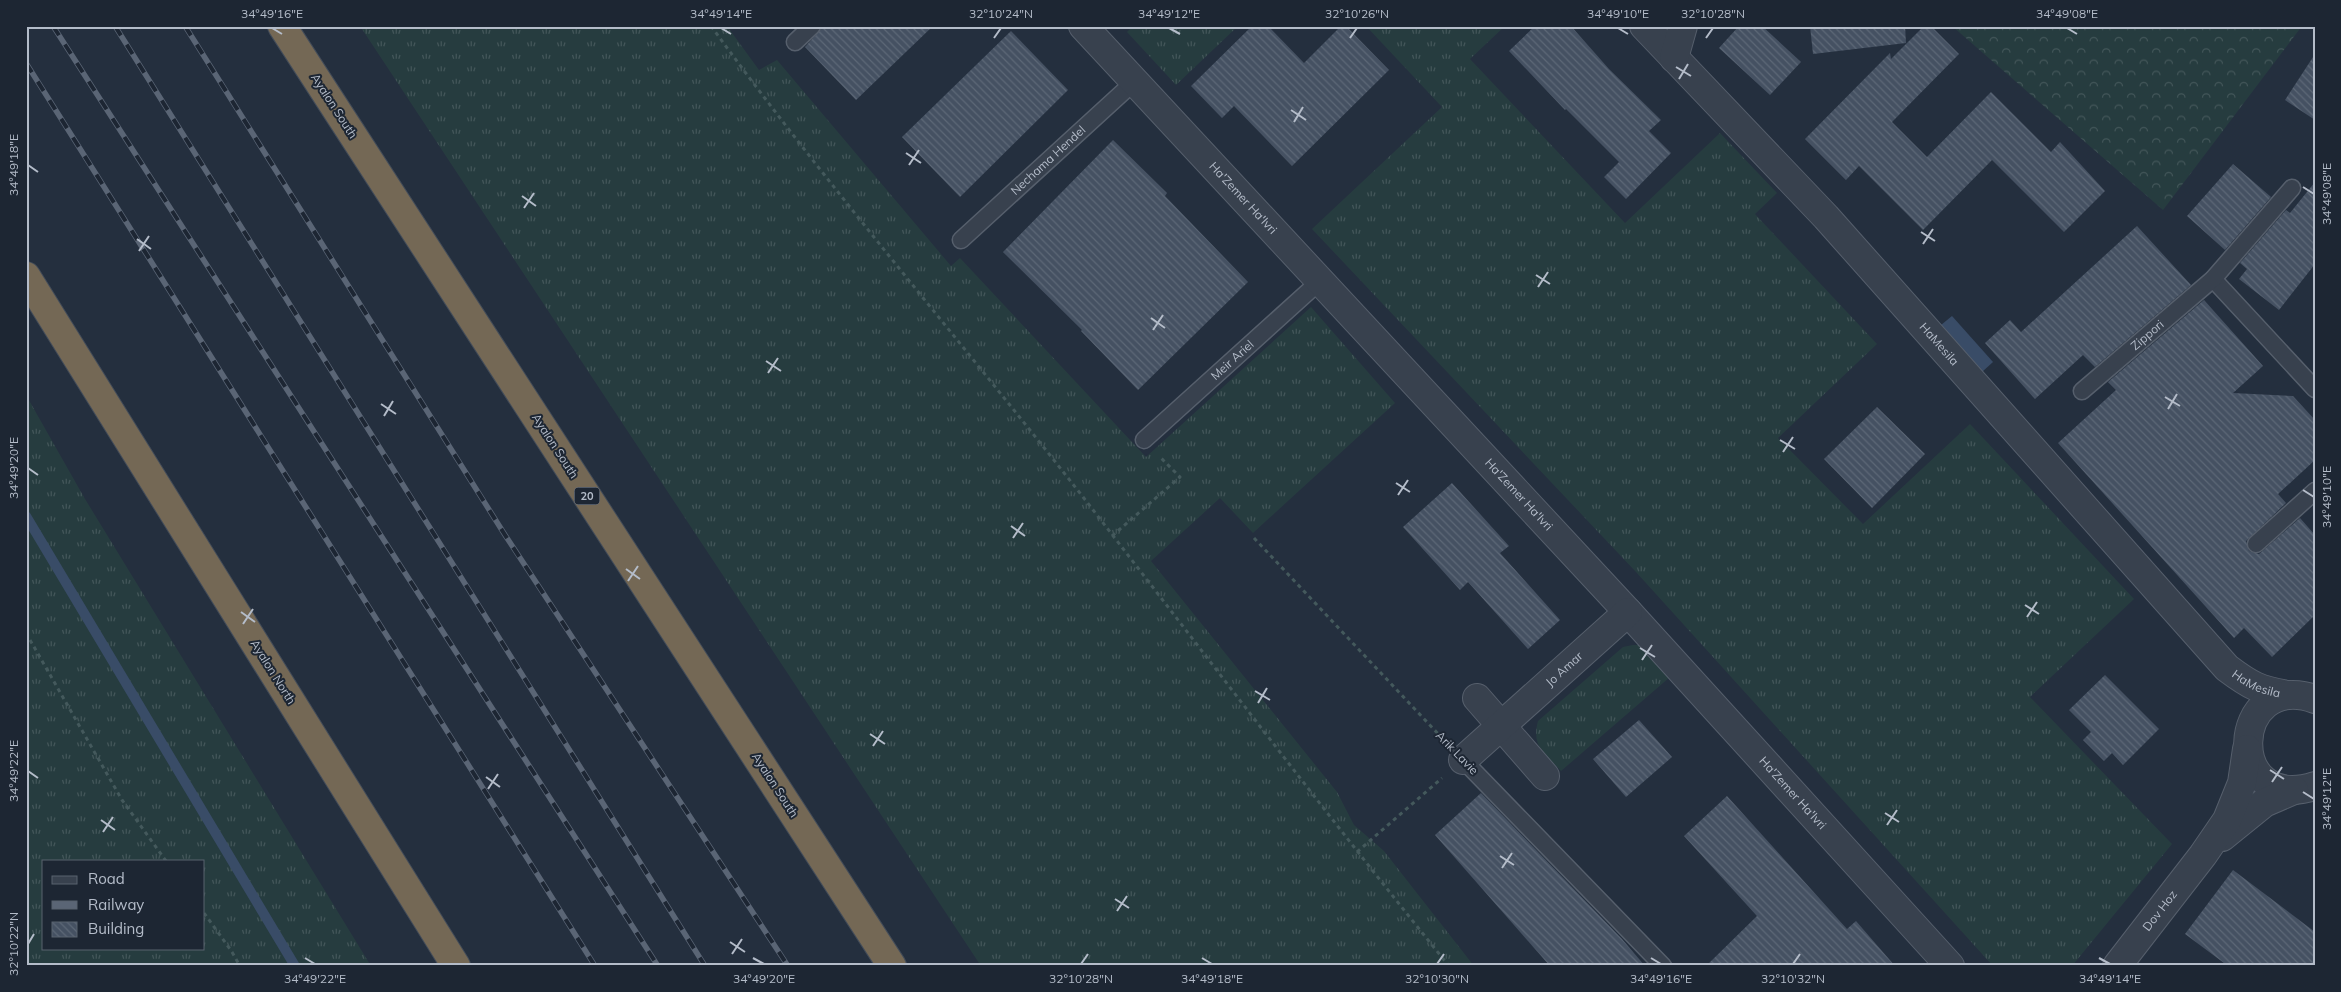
<svg xmlns="http://www.w3.org/2000/svg" width="2341" height="992" font-family="Mulish,sans-serif">
	<style>
		.grass { fill: url(#grass-tufts); fill-rule: evenodd }
		.forest { fill: url(#forest-crowns) }
		.water { fill: #394c67 }
		.lines { fill: none; stroke-linecap: round; stroke-linejoin: round }
		.stream { stroke: #394c67; stroke-width: 10 }
		.building { fill: url(#building-back-hatch) }
		.lane-casing { stroke: #565f6c; stroke-width: 19 }
		.street-casing { stroke: #565f6c; stroke-width: 30 }
		.highway-casing { stroke: #434c59; stroke-width: 30 }
		.path { stroke: #44595c; stroke-width: 3; stroke-dasharray: 4 4; stroke-linecap: butt }
		.lane { stroke: #38414e; stroke-width: 16 }
		.street { stroke: #38414e; stroke-width: 28 }
		.highway { stroke: #746855; stroke-width: 28 }
		.rail-casing { stroke: #5a6575; stroke-width: 5.5 }
		.rail { stroke: #1d2633; stroke-width: 4; stroke-dasharray: 11; stroke-linecap: butt }
		.ticks { fill: none; stroke: #b4bcc9; stroke-width: 2 }
		.labels { text-anchor: middle; stroke-width: 4; stroke-linejoin: round; paint-order: stroke }
		.shield { fill: #1d2633; stroke: #878f9c; stroke-width: 1 }
		.shield-label { font-size: 11px; font-weight: bold; fill: #b4bcc9 }
		.street-label { font-size: 12px; fill: #b4bcc9; stroke: #1d2633 }
		.neatline { fill: none; stroke: #b4bcc9; stroke-width: 2 }
		.ticks-label { font-size: 12px; text-anchor: middle; fill: #b4bcc9 }
	</style>
	<defs>
		<pattern id="grass-tufts" width="24" height="20" patternUnits="userSpaceOnUse" patternTransform="scale(1.25)"><rect width="24" height="20" fill="#263c3f"/><path d="M3 7l-1-3M5 7V3M7 7l1-3M15 17l-1-3M17 17v-4M19 17l1-3" fill="none" stroke="#435659"/></pattern>
		<pattern id="forest-crowns" width="20" height="18" patternUnits="userSpaceOnUse" patternTransform="scale(1.25)"><rect width="20" height="18" fill="#263c3f"/><path d="M2 6a3 3 0 1 1 6 0M12 15a3 3 0 1 1 6 0" fill="none" stroke="#435659"/></pattern>
		<pattern id="building-back-hatch" width="6" height="6" patternUnits="userSpaceOnUse" patternTransform="scale(1.25)"><rect width="6" height="6" fill="#455162"/><path d="M-1 5l2 2M0 0l6 6M5-1l2 2" fill="none" stroke="#5d6877"/></pattern>
	</defs>
	<rect width="100%" height="100%" fill="#242f3e"/>
	<g class="grass">
		<path d="M 360,26 L 727,26 L 759,70 L 777,60 L 951,266 L 960,258 L 1146,457 L 1311,307 L 1395,403 L 1253,533 L 1220,498 L 1151,561 L 1337,792 L 1354,825 L 1384,851 L 1474,966 L 981,966 Z"/>
		<path d="M 1133,26 L 1238,26 L 1176,85 L 1127,32 Z"/>
		<path d="M 1366,26 L 1505,26 L 1470,59 L 1625,223 L 1720,133 L 1777,193 L 1755,214 L 1877,344 L 1778,438 L 1863,524 L 1970,424 L 2134,599 L 2030,697 L 2172,844 L 2072,966 L 1993,966 L 1636,572 L 1312,229 L 1442,107 Z"/>
		<path d="M 26,395 L 85,499 L 371,966 L 26,966 ZM 44,861 L 204,861 L 204,948 L 44,948 Z"/>
		<path d="M 1633,645 L 1642,645 L 1670,677 L 1561,771 C 1545,753 1531,747 1538,721 L 1623,647 Z"/>
	</g>
	<path class="forest" d="M 1952,26 L 2302,26 L 2163,210 Z"/>
	<path class="water" d="M 1952,316 L 1993,362 L 1982,372 L 1941,325 Z"/>
	<g class="lines">
		<path class="stream" d="M 26,516 L 295,966"/>
	</g>
	<g class="building">
		<path d="M 824,26 L 933,26 L 856,100 L 805,47 Z"/>
		<path d="M 1252,26 L 1268,26 L 1304,63 L 1341,26 L 1346,26 L 1389,70 L 1292,166 L 1234,106 L 1222,118 L 1191,86 Z"/>
		<path d="M 1535,26 L 1571,26 L 1609,69 L 1661,120 L 1649,131 L 1671,153 L 1626,199 L 1604,177 L 1619,162 L 1566,109 L 1565,110 L 1509,51 Z"/>
		<path d="M 1739,26 L 1762,26 L 1801,62 L 1770,95 L 1719,48 Z"/>
		<path d="M 1810,26 L 1905,26 L 1906,43 L 1813,54 Z"/>
		<path d="M 1924,26 L 1931,26 L 1959,54 L 1892,122 L 1927,157 L 1991,92 L 2051,152 L 2060,142 L 2105,191 L 2064,232 L 1992,160 L 1923,230 L 1859,166 L 1846,180 L 1805,139 L 1890,53 L 1891,59 Z"/>
		<path d="M 1011,31 L 1068,90 L 960,197 L 902,137 Z"/>
		<path d="M 2315,54 L 2315,120 L 2285,100 Z"/>
		<path d="M 1113,140 L 1167,193 L 1165,196 L 1248,282 L 1138,390 L 1081,331 L 1082,330 L 1003,252 Z"/>
		<path d="M 2233,164 L 2271,197 L 2225,250 L 2187,216 Z"/>
		<path d="M 2315,182 L 2315,264 L 2279,310 L 2239,279 L 2247,269 L 2240,263 L 2286,210 L 2290,213 Z"/>
		<path d="M 2137,226 L 2191,285 L 2095,367 L 2083,355 L 2035,399 L 1985,343 L 2010,320 L 2021,332 Z"/>
		<path d="M 2204,300 L 2263,366 L 2233,393 L 2293,396 L 2315,420 L 2315,460 L 2278,494 L 2286,503 L 2246,541 L 2249,551 L 2259,554 L 2300,518 L 2315,535 L 2315,615 L 2272,657 L 2244,628 L 2234,638 L 2058,443 L 2116,390 L 2108,382 Z"/>
		<path d="M 1877,407 L 1925,454 L 1872,508 L 1824,459 Z"/>
		<path d="M 1452,483 L 1509,546 L 1500,553 L 1560,620 L 1528,649 L 1468,582 L 1460,590 L 1403,527 Z"/>
		<path d="M 2105,675 L 2159,729 L 2123,765 L 2112,753 L 2104,761 L 2083,740 L 2091,732 L 2069,710 Z"/>
		<path d="M 1639,720 L 1672,757 L 1626,797 L 1593,759 Z"/>
		<path d="M 1481,793 L 1622,939 L 1645,966 L 1550,966 L 1435,835 Z"/>
		<path d="M 1727,796 L 1847,929 L 1856,921 L 1895,966 L 1706,966 L 1757,916 L 1684,836 Z"/>
		<path d="M 2233,870 L 2315,932 L 2315,966 L 2228,966 L 2185,934 Z"/>
	</g>
	<g class="lines">
		<g class="lane-casing">
			<g id="lane">
				<path d="M 795,42 L 812,26"/>
				<path id="s1" d="M 961,240 L 1134,82"/>
				<path d="M 2213,279 L 2315,389"/>
				<path id="s2" d="M 2082,391 L 2213,279 L 2292,188"/>
				<path id="s3" d="M 1144,440 L 1320,281"/>
				<path d="M 2256,544 L 2315,491"/>
				<path d="M 1463,760 L 1663,966"/>
			</g>
		</g>
		<g class="street-casing">
			<g id="street">
				<path id="s4" d="M 1083,26 L 1628,612 L 1950,966"/>
				<path id="s5" d="M 1644,26 L 1826,217 L 2227,668 C 2251,686 2259,690 2288,695"/>
				<path d="M 1674,58 L 1683,26"/>
				<path d="M 1477,698 L 1545,776"/>
				<path d="M 2315,699 C 2229,669 2223,815 2315,786"/>
				<path id="s6" d="M 1463,760 L 1628,612"/>
				<path d="M 2222,837 L 2264,803 L 2294,790"/>
				<path id="s7" d="M 2117,966 L 2203,855 L 2227,820 L 2242,783 L 2247,749"/>
			</g>
		</g>
		<g class="highway-casing">
			<g id="highway">
				<path d="M 282,26 L 892,966"/>
				<path d="M 26,276 L 456,966"/>
			</g>
		</g>
		<g class="path">
			<path d="M 711,26 C 829,188 960,340 1083,497 C 1205,654 1324,812 1449,966"/>
			<path d="M 1112,536 L 1180,477 L 1160,457"/>
			<path d="M 1254,538 L 1442,738"/>
			<path d="M 26,633 L 122,800 L 166,861"/>
			<path d="M 1357,852 L 1442,778"/>
			<path d="M 204,913 L 232,952 L 240,966"/>
		</g>
		<use href="#lane" class="lane"/>
		<use href="#street" class="street"/>
		<use href="#highway" class="highway"/>
		<g class="rail-casing">
			<g id="rail">
				<path d="M 53,26 L 658,966"/>
				<path d="M 115,26 L 705,966"/>
				<path d="M 185,26 L 505,535 L 788,966"/>
				<path d="M 26,63 L 595,966"/>
			</g>
		</g>
		<use href="#rail" class="rail"/>
	</g>
	<path class="ticks" d="M 272,28 L 282,34M 721,28 L 731,34M 1169,28 L 1180,34M 1618,28 L 1628,34M 2067,28 L 2077,34M 994,38 L 1001,28M 1350,38 L 1357,28M 1706,38 L 1713,28M 1676,67 L 1691,76M 1679,79 L 1688,64M 1291,110 L 1306,120M 1294,122 L 1303,107M 906,153 L 921,163M 28,165 L 38,172M 909,165 L 919,150M 2303,187 L 2314,194M 522,196 L 536,206M 524,208 L 534,193M 1921,232 L 1935,241M 137,239 L 151,249M 1923,244 L 1933,229M 139,251 L 149,236M 1536,275 L 1550,284M 1538,287 L 1548,272M 1151,318 L 1165,328M 1153,330 L 1163,315M 766,361 L 781,371M 768,373 L 778,358M 2165,397 L 2180,406M 381,404 L 396,414M 2168,409 L 2177,394M 384,416 L 393,401M 1780,440 L 1795,449M 1783,452 L 1793,437M 28,468 L 38,475M 1396,483 L 1410,492M 2303,490 L 2314,497M 1398,495 L 1408,480M 1011,526 L 1025,536M 1013,538 L 1023,523M 626,569 L 640,579M 628,581 L 638,566M 2025,605 L 2039,614M 241,612 L 255,622M 2027,617 L 2037,602M 243,624 L 253,609M 1640,648 L 1655,657M 1642,660 L 1652,645M 1255,691 L 1270,700M 1258,703 L 1267,688M 870,734 L 885,744M 873,746 L 883,731M 2270,770 L 2284,779M 28,771 L 38,778M 486,777 L 500,787M 2272,782 L 2282,767M 488,789 L 498,774M 2303,792 L 2314,799M 1885,813 L 1899,822M 101,820 L 115,830M 1887,825 L 1897,810M 103,832 L 113,817M 1500,856 L 1514,865M 1502,868 L 1512,853M 1115,899 L 1129,908M 1117,911 L 1127,896M 730,942 L 745,952M 28,944 L 34,934M 732,954 L 742,939M 305,958 L 315,964M 753,958 L 764,964M 1202,958 L 1212,964M 1651,958 L 1661,964M 2099,958 L 2110,964M 1081,964 L 1088,954M 1437,964 L 1444,954M 1793,964 L 1800,954"/>
	<g class="labels">
		<rect class="shield" x="574.5" y="487.5" width="25" height="17" rx="4"/>
		<g class="shield-label">
			<text x="587" y="500">20</text>
		</g>
		<g class="street-label">
			<text transform="translate(334 106) rotate(57)" y="4">Ayalon South</text>
			<text dy="4" stroke="none"><textPath href="#s1" startOffset="118">Nechama Hendel</textPath></text>
			<text dy="4" stroke="none"><textPath href="#s4" startOffset="235">Ha'Zemer Ha'Ivri</textPath></text>
			<text dy="4" stroke="none"><textPath href="#s2" startOffset="86">Zippori</textPath></text>
			<text dy="4" stroke="none"><textPath href="#s5" startOffset="434">HaMesila</textPath></text>
			<text dy="4" stroke="none"><textPath href="#s3" startOffset="119">Meir Ariel</textPath></text>
			<text transform="translate(555 446) rotate(57)" y="4">Ayalon South</text>
			<text dy="4" stroke="none"><textPath href="#s4" startOffset="640">Ha'Zemer Ha'Ivri</textPath></text>
			<text dy="4" stroke="none"><textPath href="#s6" startOffset="136">Jo Amar</textPath></text>
			<text transform="translate(273 672) rotate(58)" y="4">Ayalon North</text>
			<text dy="4" stroke="none"><textPath href="#s5" startOffset="901">HaMesila</textPath></text>
			<text transform="translate(1457 753) rotate(46)" y="4">Arik Lavie</text>
			<text transform="translate(775 785) rotate(57)" y="4">Ayalon South</text>
			<text dy="4" stroke="none"><textPath href="#s4" startOffset="1045">Ha'Zemer Ha'Ivri</textPath></text>
			<text dy="4" stroke="none"><textPath href="#s7" startOffset="70">Dov Hoz</textPath></text>
		</g>
	</g>
	<rect width="2341" height="992" fill="none" stroke="#1d2633" stroke-width="55"/>
	<rect x="42" y="860" width="162" height="90" fill="#1d2633" stroke="#59626f"/>
	<rect x="52" y="876" width="25" height="8" fill="#38414e" stroke="#59626f"/>
	<text x="88" y="884" font-size="15" fill="#b4bcc9">Road</text>
	<rect x="52" y="901" width="25" height="8" fill="#5a6575" stroke="#59626f"/>
	<text x="88" y="910" font-size="15" fill="#b4bcc9">Railway</text>
	<rect x="52" y="922" width="25" height="15" fill="url(#building-back-hatch)" stroke="#59626f"/>
	<text x="88" y="934" font-size="15" fill="#b4bcc9">Building</text>
	<rect x="28" y="28" width="2286" height="936" class="neatline"/>
	<g class="ticks-label">
		<text x="272" y="18">34°49'16"E</text>
		<text x="721" y="18">34°49'14"E</text>
		<text x="1001" y="18">32°10'24"N</text>
		<text x="1169" y="18">34°49'12"E</text>
		<text x="1357" y="18">32°10'26"N</text>
		<text x="1618" y="18">34°49'10"E</text>
		<text x="1713" y="18">32°10'28"N</text>
		<text x="2067" y="18">34°49'08"E</text>
		<text transform="translate(14 165) rotate(-90)" y="4">34°49'18"E</text>
		<text transform="translate(2327 194) rotate(-90)" y="4">34°49'08"E</text>
		<text transform="translate(14 468) rotate(-90)" y="4">34°49'20"E</text>
		<text transform="translate(2327 497) rotate(-90)" y="4">34°49'10"E</text>
		<text transform="translate(14 771) rotate(-90)" y="4">34°49'22"E</text>
		<text transform="translate(2327 799) rotate(-90)" y="4">34°49'12"E</text>
		<text transform="translate(14 944) rotate(-90)" y="4">32°10'22"N</text>
		<text x="315" y="983">34°49'22"E</text>
		<text x="764" y="983">34°49'20"E</text>
		<text x="1081" y="983">32°10'28"N</text>
		<text x="1212" y="983">34°49'18"E</text>
		<text x="1437" y="983">32°10'30"N</text>
		<text x="1661" y="983">34°49'16"E</text>
		<text x="1793" y="983">32°10'32"N</text>
		<text x="2110" y="983">34°49'14"E</text>
	</g>
</svg>
